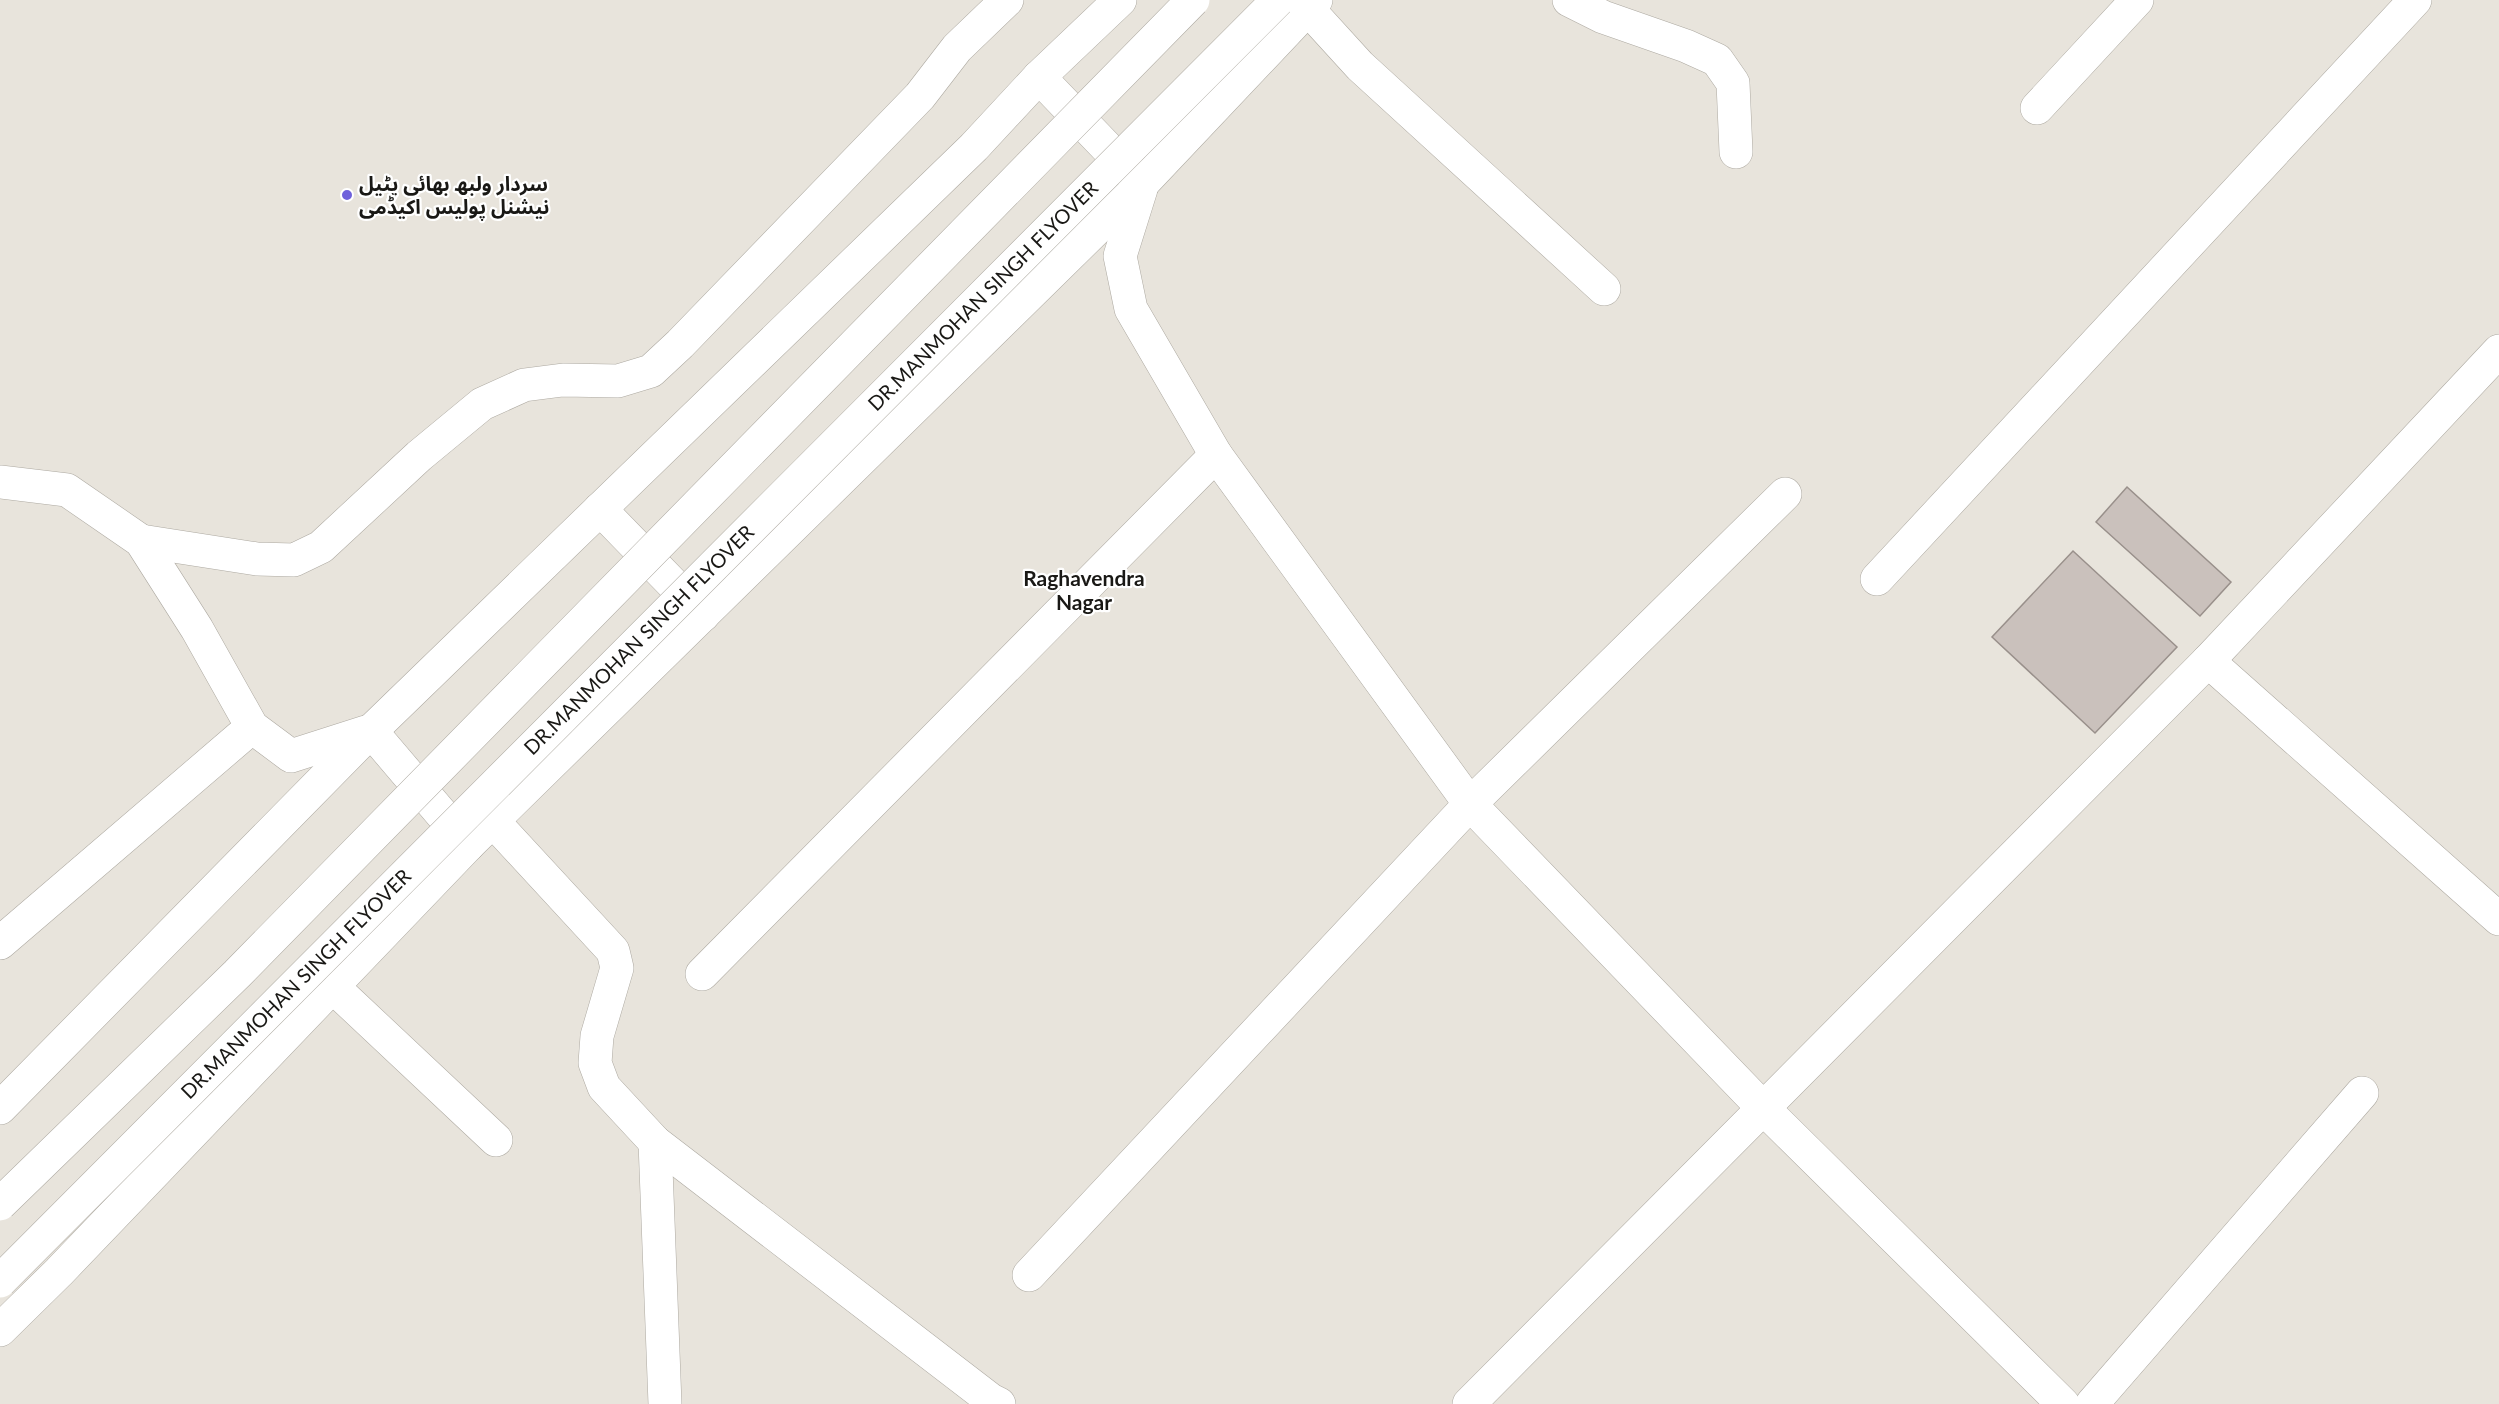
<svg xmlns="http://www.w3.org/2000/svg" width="2499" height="1404" font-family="Lato,'Noto Sans Arabic',sans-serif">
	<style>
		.building { fill: #cac1bc; stroke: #99908b; stroke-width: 1.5 }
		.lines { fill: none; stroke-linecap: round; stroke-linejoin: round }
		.minor-casing { stroke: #ada9a1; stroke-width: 34 }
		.minor { stroke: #fff; stroke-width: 33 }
		.highway-bridge-casing { stroke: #ada9a1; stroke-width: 34; stroke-linecap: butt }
		.highway-bridge { stroke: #fff; stroke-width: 33 }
		.poi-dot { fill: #6f61db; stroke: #fff; stroke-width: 2 }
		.labels { text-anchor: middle; stroke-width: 4.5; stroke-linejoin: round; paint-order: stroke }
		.poi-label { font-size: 20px; font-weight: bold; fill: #191815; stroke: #fff; text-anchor: start }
		.street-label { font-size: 20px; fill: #191815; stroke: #fff }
		.neighbourhood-label { font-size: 21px; font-weight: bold; fill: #191815; stroke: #fff }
	</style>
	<rect width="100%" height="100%" fill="#e8e4dc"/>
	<g class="building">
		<path d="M 2127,487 L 2231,582 L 2200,616 L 2096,522 Z"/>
		<path d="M 2073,551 L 2177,647 L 2095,733 L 1992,637 Z"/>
	</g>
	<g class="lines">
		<g class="minor-casing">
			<g id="minor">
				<path d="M 1569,0 L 1603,17 L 1686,46 L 1717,60 L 1733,83 L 1736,152"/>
				<path d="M 1308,9 L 1360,66 L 1604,289"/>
				<path d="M 1039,77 L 1139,181"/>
				<path d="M 2037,108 L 2137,0"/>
				<path d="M 1141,189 L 1120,256 L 1131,309 L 1216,455 L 1470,804 L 1763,1108 L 2063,1404"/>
				<path d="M 0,482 L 67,490 L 141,541 L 197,629 L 252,727 L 291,756 L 366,732"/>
				<path d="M 600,509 L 703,615"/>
				<path d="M 141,541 L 257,559 L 294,560 L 321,547 L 419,456 L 482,404 L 524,385 L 563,380 L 618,381 L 651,371 L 680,344 L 920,96 L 957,48 L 1007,0"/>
				<path d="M 1877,579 L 2415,0"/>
				<path d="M 2208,661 L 2499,351"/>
				<path d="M 371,731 L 468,845"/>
				<path d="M 493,821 L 613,951 L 617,968 L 597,1036 L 595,1063 L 604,1087 L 655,1142 L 991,1400 L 999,1404"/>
				<path d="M 0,943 L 252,727"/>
				<path d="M 702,974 L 1216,455"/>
				<path d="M 332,986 L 496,1140"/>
				<path d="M 0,1108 L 371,731 L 974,147 L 1039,77 L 1120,0"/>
				<path d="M 655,1142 L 665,1404"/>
				<path d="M 1029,1275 L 1470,804 L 1785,494"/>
				<path d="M 0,1330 L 59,1272 L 468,845 L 1142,184 L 1316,0"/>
				<path d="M 1469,1404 L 2208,661 L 2499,919"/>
				<path d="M 2092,1404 L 2362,1093"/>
			</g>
		</g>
		<use href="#minor" class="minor"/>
		<g class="highway-bridge-casing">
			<g id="highway-bridge">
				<path d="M 0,1204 L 237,974 L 1193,0"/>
				<path d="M 0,1281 L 1278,0"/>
			</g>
		</g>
		<use href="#highway-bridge" class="highway-bridge"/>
	</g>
	<circle class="poi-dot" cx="347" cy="195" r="6"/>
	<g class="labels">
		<g class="poi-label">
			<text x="359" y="191">سردار ولبھ بھائی پٹیل<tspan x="359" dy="23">نیشنل پولیس اکیڈمی</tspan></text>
		</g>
		<g class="street-label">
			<text transform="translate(983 296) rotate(-45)" y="7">DR.MANMOHAN SINGH FLYOVER</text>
			<text transform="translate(639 640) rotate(-45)" y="7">DR.MANMOHAN SINGH FLYOVER</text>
			<text transform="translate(296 984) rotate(-45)" y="7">DR.MANMOHAN SINGH FLYOVER</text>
		</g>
		<g class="neighbourhood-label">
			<text x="1084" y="586">Raghavendra<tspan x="1084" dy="24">Nagar</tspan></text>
		</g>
	</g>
</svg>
